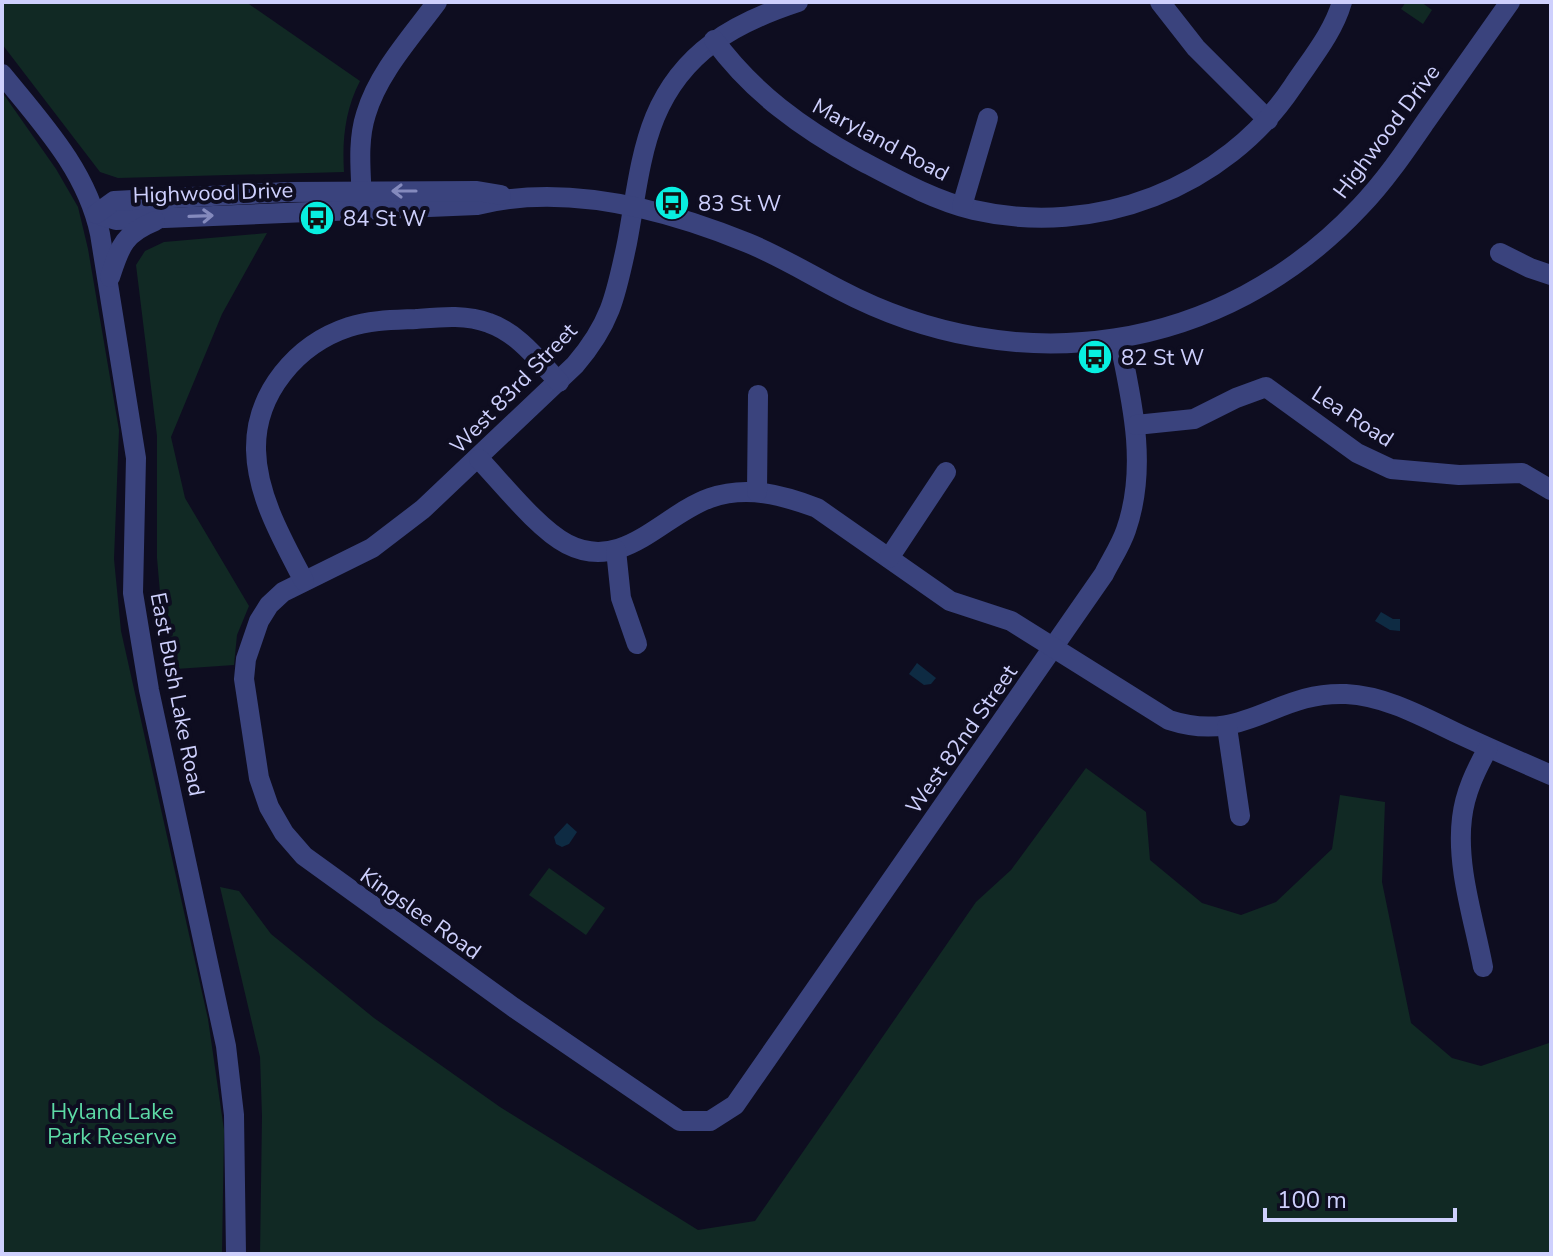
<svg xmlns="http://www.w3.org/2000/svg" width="1553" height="1256" font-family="'Nunito Sans',sans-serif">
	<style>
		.green { fill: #112924 }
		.water { fill: #0e2b43 }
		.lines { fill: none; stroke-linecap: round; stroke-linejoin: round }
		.minor { stroke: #3a437d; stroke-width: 20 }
		.oneway { stroke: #848abd }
		.labels { text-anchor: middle; stroke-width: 8; stroke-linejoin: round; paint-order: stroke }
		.street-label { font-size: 22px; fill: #ced0fd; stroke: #0e0d20 }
		.poi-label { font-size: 22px; fill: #ced0fd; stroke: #0e0d20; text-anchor: start }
		.park-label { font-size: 22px; fill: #5ddaa6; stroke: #0e0d20 }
	</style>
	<rect width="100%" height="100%" fill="#0e0d20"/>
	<g class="green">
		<path d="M 2,2 L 246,2 L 360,81 C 345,110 342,140 344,172 L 118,178 L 100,172 L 2,44 Z"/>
		<path d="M 1406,2 L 1421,2 L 1432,10 L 1423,24 L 1401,9 Z"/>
		<path d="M 2,92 L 56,169 L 78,207 L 88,249 L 119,430 L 114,559 L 121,631 L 208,1019 L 224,1130 L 222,1254 L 2,1254 Z"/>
		<path d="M 267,233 L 222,314 L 171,437 L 185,498 L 249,606 L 237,635 L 234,665 L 176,669 L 161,604 L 157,558 L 157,436 L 136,265 L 145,251 L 164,242 Z"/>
		<path d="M 1086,768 L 1146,812 L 1150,860 L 1202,903 L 1241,915 L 1276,902 L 1332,849 L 1340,795 L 1385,802 L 1382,882 L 1411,1023 L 1452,1058 L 1481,1066 L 1549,1043 L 1551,1039 L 1551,1254 L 260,1254 L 262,1116 L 260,1057 L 220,887 L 239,891 L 271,934 L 374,1018 L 500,1107 L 698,1230 L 755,1221 L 976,902 L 1011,870 Z"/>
		<path d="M 549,868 L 605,908 L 586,935 L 529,895 Z"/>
	</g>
	<g class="water">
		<path d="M 1381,612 L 1393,619 L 1400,619 L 1400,631 L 1390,630 L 1375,621 Z"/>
		<path d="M 917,663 L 936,678 L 931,684 L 924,685 L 909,674 Z"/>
		<path d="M 567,823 L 577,832 L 569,844 L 562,847 L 556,844 L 554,837 Z"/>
	</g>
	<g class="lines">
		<g class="minor">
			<path d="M 798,2 C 734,23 682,52 655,117 C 639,156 635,202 627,243 C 616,295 611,323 575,365 L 423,509 L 372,548 L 283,592 L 269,605 L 259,621 L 246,659 L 244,679 L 259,778 L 269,807 L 284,833 L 304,856 L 513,1007 L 680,1121 L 710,1121 L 735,1105 L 1104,574 C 1111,560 1121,545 1126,530 C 1148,467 1132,401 1119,339"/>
			<path d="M 1160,2 L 1196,48 L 1268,120"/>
			<path d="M 714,40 C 753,93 802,128 858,159 C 896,179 933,200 974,210 C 1095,238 1225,188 1293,86 C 1311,59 1333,33 1342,2"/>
			<path d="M 2,74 C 42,123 87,171 100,234 L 136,458 L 133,593 L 149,690 L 226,1046 L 234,1115 L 236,1254"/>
			<path d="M 362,202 C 361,172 357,142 366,114 C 378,73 412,36 437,2"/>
			<path d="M 962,206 L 988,118"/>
			<path d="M 96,214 L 116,220 L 477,205 C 566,183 665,209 748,243 C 780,256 809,274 840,290 C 1017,383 1222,354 1360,207 C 1385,181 1406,150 1426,121 C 1454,81 1482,42 1510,2"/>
			<path d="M 96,214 L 114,201 L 287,192 L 477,191 L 501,195"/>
			<path d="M 1500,253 L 1530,268 L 1551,275"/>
			<path d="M 110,277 C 120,247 123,234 155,221"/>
			<path d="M 1136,425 L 1194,419 L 1236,398 L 1266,387 L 1357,453 L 1391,469 L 1459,475 L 1522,473 L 1551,490"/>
			<path d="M 479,459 C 502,483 538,529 567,544 C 623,573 662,515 710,498 C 747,485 782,495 817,508 L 950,601 L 1011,621 L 1169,720 C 1246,745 1274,691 1346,694 C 1387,696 1425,718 1461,735 C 1491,749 1521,762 1551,775"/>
			<path d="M 757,492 L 758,395"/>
			<path d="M 616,550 L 621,598 L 637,644"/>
			<path d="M 889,558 L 946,472"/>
			<path d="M 304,581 C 283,541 257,496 256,450 C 255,393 297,344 349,327 C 371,320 394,320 416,319 C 440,317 466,314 489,323 C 518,333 538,360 559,382"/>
			<path d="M 1227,727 L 1240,816"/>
			<path d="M 1483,967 C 1474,919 1456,867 1462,818 C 1465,792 1476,770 1488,748"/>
		</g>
	</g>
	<defs><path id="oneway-shaft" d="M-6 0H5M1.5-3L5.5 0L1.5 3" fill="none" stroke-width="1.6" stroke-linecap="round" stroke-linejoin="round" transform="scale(2)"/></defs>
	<g class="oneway">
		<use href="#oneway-shaft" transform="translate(404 191) rotate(180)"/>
		<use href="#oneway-shaft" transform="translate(201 216) rotate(-2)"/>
	</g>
	<defs>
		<g id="bus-disc" transform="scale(1.8)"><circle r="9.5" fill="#08efe0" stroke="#0e0d20"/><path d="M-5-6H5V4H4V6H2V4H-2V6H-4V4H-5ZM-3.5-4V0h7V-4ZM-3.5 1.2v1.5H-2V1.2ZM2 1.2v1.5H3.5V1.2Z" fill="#111"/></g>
	</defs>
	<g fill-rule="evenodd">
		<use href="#bus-disc" x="672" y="203"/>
		<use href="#bus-disc" x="317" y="218"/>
		<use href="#bus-disc" x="1095" y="357"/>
	</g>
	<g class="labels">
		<g class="street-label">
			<text transform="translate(1386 131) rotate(-53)" y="8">Highwood Drive</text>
			<text transform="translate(881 139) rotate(28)" y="8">Maryland Road</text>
			<text transform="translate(213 192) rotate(-2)" y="8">Highwood Drive</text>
			<text transform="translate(513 388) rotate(-46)" y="8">West 83rd Street</text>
			<text transform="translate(1353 416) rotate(33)" y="8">Lea Road</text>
			<text transform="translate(178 694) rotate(79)" y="8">East Bush Lake Road</text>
			<text transform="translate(961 739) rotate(-55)" y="8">West 82nd Street</text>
			<text transform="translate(421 913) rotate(35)" y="8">Kingslee Road</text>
		</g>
		<g class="poi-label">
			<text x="698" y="211">83 St W</text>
			<text x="343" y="226">84 St W</text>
			<text x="1121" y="365">82 St W</text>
		</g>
		<g class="park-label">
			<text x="112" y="1119">Hyland Lake<tspan x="112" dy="25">Park Reserve</tspan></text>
		</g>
	</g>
	<rect width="1553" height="1256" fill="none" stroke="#ced0fd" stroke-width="8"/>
	<path d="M1265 1208v12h190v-12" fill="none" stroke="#ced0fd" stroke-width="4"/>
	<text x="1277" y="1208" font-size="24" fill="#ced0fd" stroke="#0e0d20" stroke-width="6" paint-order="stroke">100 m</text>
</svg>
